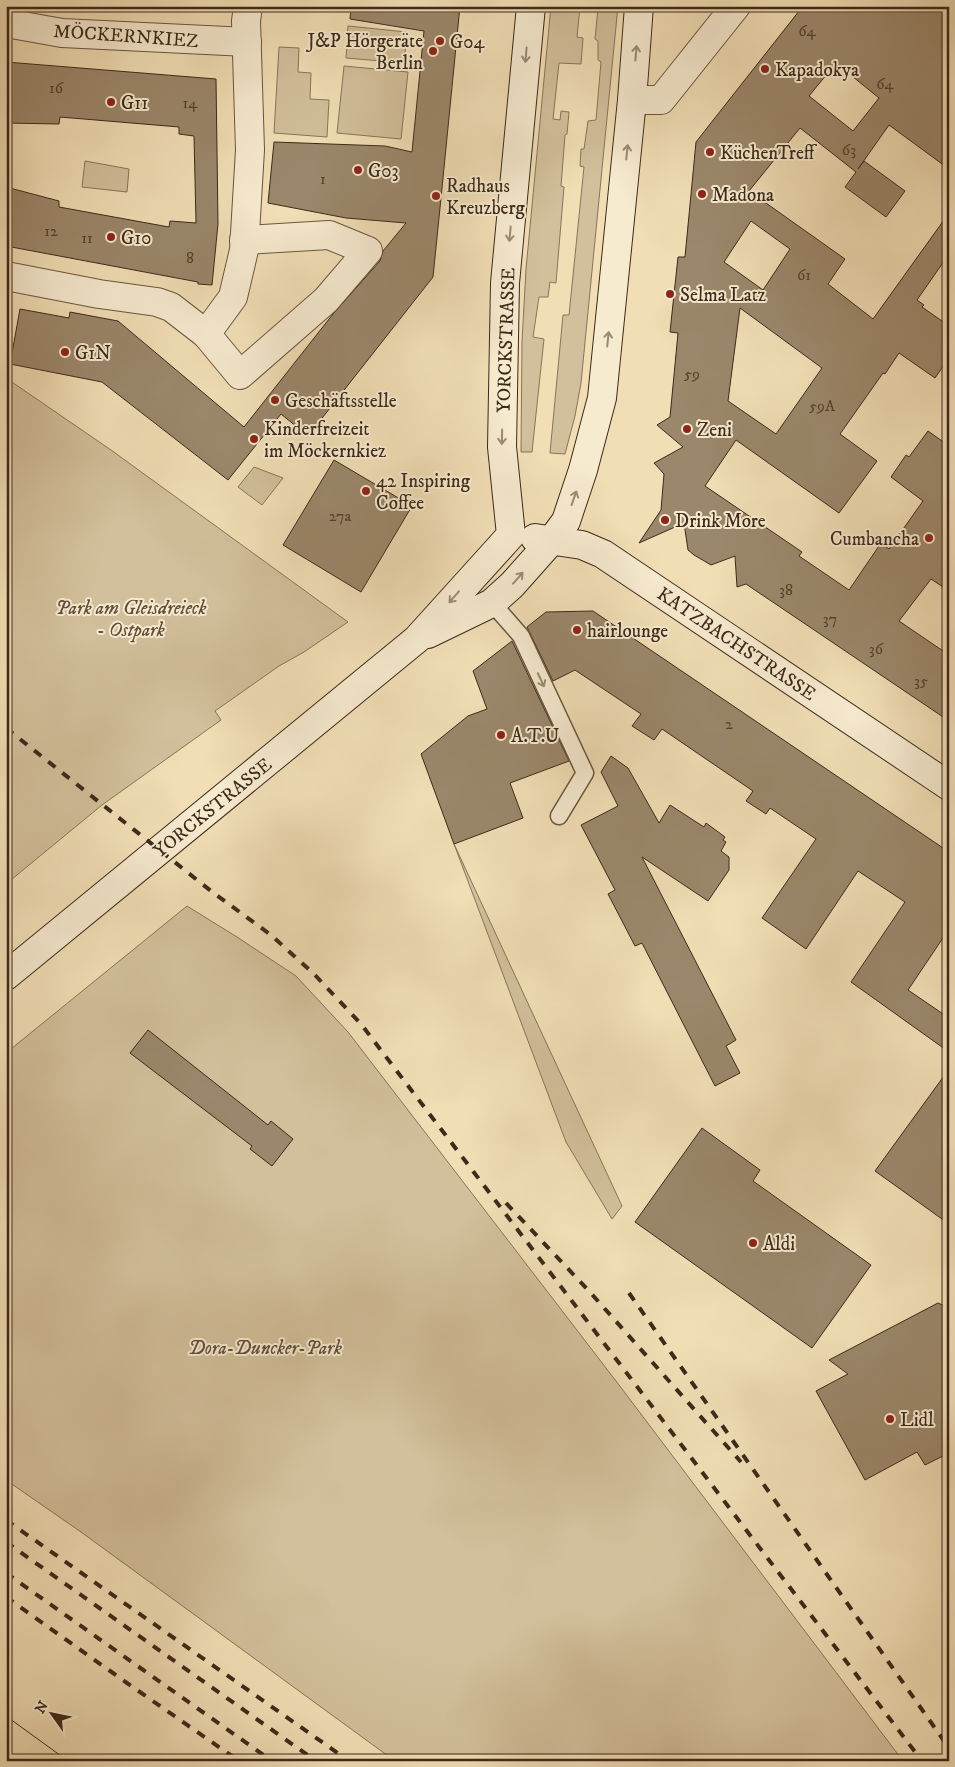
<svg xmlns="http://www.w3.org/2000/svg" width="955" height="1767" font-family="'IM FELL DW Pica',serif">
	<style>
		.green { fill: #d2bf9b; stroke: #88745a }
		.building { fill: #9b876b; stroke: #3d291a; fill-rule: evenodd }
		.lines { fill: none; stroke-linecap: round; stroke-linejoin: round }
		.lane-casing { stroke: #6a5641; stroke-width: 19 }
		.street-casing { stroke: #6a5641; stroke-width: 30 }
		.secondary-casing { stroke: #3d291a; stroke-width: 30 }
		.lane { stroke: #f6eacf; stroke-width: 16 }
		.street { stroke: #f6eacf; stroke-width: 28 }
		.secondary { stroke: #f6eacf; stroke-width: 28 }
		.tram { stroke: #3d291a; stroke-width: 1 }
		.rail { stroke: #3d291a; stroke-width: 4; stroke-dasharray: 9 9; stroke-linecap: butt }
		.oneway { stroke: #9a8a74 }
		.poi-dot { fill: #8f2418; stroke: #f6eacf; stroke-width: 2 }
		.labels { text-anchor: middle; stroke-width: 4; stroke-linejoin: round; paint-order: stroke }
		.number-label { font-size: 16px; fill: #54402e }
		.street-label { font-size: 19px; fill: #3d291a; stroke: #f6eacf }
		.poi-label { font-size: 19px; fill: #3d291a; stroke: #f6eacf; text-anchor: start }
		.park-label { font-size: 19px; font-style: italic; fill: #624e3a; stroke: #f6eacf }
	</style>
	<rect width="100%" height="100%" fill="#f1deb5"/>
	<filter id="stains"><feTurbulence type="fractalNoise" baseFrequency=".004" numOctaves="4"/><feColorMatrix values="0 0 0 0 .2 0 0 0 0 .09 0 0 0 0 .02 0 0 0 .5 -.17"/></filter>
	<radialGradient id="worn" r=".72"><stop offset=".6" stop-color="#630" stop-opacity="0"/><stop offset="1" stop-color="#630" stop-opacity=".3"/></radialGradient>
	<g class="green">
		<path d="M 551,6 L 580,6 L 577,37 L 583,38 L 581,64 L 559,63 L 553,119 L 560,120 L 561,111 L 569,112 L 567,134 L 565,135 L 561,186 L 564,187 L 556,283 L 550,282 L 548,297 L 539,297 L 533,337 L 544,339 L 532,452 L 521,452 L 522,341 L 526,269 Z"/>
		<path d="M 595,6 L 618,6 L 581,383 L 575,416 L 565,454 L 550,453 L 563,315 L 569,315 L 584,167 L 580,166 L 581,149 L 584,149 L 588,121 L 596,120 L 601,62 L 598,60 L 598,41 L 595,39 L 598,8 Z"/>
		<path d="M 348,26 L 407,32 L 404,63 L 346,58 Z"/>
		<path d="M 279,47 L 299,48 L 298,72 L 311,73 L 310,99 L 329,100 L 327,137 L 274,133 Z"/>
		<path d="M 344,66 L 408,72 L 401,139 L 337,133 Z"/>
		<path d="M 85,161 L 129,169 L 127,192 L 82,187 Z"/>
		<path d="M 6,378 L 111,450 L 348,622 L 304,652 L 279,666 L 215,711 L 221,720 L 102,805 L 6,884 Z"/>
		<path d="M 254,467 L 283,478 L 262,505 L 238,487 Z"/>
		<path d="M 454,844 L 622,1206 L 612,1219 L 566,1142 Z"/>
		<path d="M 187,906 L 237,937 L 296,976 L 348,1032 L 616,1381 L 903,1761 L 395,1761 L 81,1532 L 6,1480 L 6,1053 Z"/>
	</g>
	<g class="building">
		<path d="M 351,6 L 460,6 L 442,188 L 433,277 L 308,436 L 281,414 L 228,480 L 102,382 L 10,364 L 20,309 L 69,318 L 70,312 L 118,321 L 244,427 L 333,314 L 380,261 L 383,251 L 406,223 L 346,218 L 268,203 L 274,142 L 385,146 L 412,152 L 424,31 L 350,19 Z"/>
		<path d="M 803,6 L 949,6 L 949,169 L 889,125 L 858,169 L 864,161 L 905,191 L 886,217 L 845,187 L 856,172 L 800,128 L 749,191 L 845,259 L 828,284 L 873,319 L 949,213 L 949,254 L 917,300 L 924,305 L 922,307 L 949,326 L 949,358 L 935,378 L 899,353 L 885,374 L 883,373 L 840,434 L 877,461 L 839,513 L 736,440 L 705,486 L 802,552 L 799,556 L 849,590 L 881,543 L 889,549 L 923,501 L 891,477 L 906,455 L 909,457 L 928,431 L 949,446 L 949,591 L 931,579 L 899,621 L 949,655 L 949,721 L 746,584 L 737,587 L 735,556 L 711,565 L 694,555 L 688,550 L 684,523 L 639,543 L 661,510 L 664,474 L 654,463 L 683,447 L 657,425 L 670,417 L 678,333 L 670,332 L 678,257 L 685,257 L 696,142 ZM 836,63 L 879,98 L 853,131 L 809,96 ZM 751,221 L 790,249 L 763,290 L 724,262 ZM 740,308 L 822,368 L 776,434 L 728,401 Z"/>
		<path d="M 6,62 L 216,79 L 218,224 L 212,285 L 198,284 L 198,282 L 6,246 L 6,187 L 59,201 L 59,207 L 169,227 L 170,221 L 196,223 L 194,136 L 179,134 L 179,127 L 60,117 L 59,124 L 6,123 Z"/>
		<path d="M 334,460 L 412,506 L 361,592 L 283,545 Z"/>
		<path d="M 593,611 L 949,852 L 949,929 L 908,990 L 949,1018 L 949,1052 L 851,982 L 905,902 L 858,871 L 806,949 L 762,918 L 816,839 L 770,808 L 766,814 L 746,801 L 753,791 L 662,729 L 654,740 L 632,726 L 641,714 L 575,670 L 553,681 L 527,627 L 546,612 Z"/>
		<path d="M 512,641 L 569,761 L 510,783 L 523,818 L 454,844 L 421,754 L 468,716 L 487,709 L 473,671 Z"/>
		<path d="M 611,756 L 628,768 L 659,823 L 670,805 L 704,827 L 706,823 L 725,837 L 723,840 L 726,842 L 721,851 L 729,857 L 729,870 L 708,901 L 642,857 L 736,1040 L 726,1046 L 740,1073 L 715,1086 L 642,943 L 635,946 L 608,894 L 615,890 L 581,825 L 618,806 L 601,772 Z"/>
		<path d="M 148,1030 L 268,1125 L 271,1121 L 293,1139 L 272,1166 L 250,1149 L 252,1146 L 130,1053 Z"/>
		<path d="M 949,1069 L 949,1224 L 875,1171 Z"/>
		<path d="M 702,1128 L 760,1170 L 753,1181 L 871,1265 L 812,1348 L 635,1222 Z"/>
		<path d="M 938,1303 L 949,1308 L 949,1453 L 925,1465 L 917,1452 L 865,1480 L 816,1391 L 848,1374 L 829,1360 Z"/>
	</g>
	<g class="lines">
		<g class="lane-casing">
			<path id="lane" d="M 492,603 L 521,636 L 585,773 L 559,816"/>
		</g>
		<g class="street-casing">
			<g id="street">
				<path d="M 6,23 L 62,33 L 247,42"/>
				<path d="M 632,100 L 661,100 L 736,6"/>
				<path d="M 6,276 L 99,294 L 157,302 L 171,307 L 206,334 L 233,297 L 244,250 L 250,150 L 246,21 L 248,6"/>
				<path d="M 206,334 L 240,375 L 326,300 L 368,251 L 329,235 L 244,240"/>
			</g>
		</g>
		<g class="secondary-casing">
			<g id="secondary">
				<path d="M 535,538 L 582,545 L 603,554 L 949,786"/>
				<path d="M 428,634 L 492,603 L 512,585 L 552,540 L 566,521 L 583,470 L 602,398 L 632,100 L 639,6"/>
				<path d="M 6,976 L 417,639 L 511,535 L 502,447 L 505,283 L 531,6"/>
			</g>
		</g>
		<use href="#lane" class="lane"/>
		<use href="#street" class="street"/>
		<use href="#secondary" class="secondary"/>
		<path class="tram" d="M 6,1716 L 68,1761"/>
		<g class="rail">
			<path d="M 6,728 L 211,891 L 271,935 L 314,974 L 361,1024 L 922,1761"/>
			<path d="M 506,1203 L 589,1291 L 741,1462"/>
			<path d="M 629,1293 L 949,1748"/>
			<path d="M 6,1520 L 349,1761"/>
			<path d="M 6,1542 L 316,1761"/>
			<path d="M 6,1573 L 272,1761"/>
			<path d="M 6,1597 L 127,1683 L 239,1761"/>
		</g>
	</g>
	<defs><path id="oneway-shaft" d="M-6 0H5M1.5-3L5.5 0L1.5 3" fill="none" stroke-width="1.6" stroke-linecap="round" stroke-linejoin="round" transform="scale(1.25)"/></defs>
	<g class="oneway">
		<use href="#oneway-shaft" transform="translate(636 53) rotate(-85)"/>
		<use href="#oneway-shaft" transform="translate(526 55) rotate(95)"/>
		<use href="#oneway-shaft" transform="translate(627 152) rotate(-84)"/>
		<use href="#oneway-shaft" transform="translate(510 234) rotate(95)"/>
		<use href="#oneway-shaft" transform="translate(608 339) rotate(-84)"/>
		<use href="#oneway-shaft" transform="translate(502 437) rotate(91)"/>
		<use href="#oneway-shaft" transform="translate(574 498) rotate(-71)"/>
		<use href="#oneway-shaft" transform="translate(518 578) rotate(-49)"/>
		<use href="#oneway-shaft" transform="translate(454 597) rotate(131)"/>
		<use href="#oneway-shaft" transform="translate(541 680) rotate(65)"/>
	</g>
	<g class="poi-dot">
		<circle cx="440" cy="41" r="5"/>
		<circle cx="433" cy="51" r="5"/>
		<circle cx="765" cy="69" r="5"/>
		<circle cx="111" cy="102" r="5"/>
		<circle cx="710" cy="152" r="5"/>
		<circle cx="358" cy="170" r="5"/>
		<circle cx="702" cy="194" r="5"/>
		<circle cx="436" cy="196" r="5"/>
		<circle cx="111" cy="237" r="5"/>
		<circle cx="670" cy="294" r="5"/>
		<circle cx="65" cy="352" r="5"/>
		<circle cx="275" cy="400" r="5"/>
		<circle cx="687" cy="429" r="5"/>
		<circle cx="254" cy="439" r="5"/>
		<circle cx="366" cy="491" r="5"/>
		<circle cx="665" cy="520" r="5"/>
		<circle cx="929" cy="538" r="5"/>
		<circle cx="577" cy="630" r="5"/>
		<circle cx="501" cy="735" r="5"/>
		<circle cx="753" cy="1243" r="5"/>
		<circle cx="890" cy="1419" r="5"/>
	</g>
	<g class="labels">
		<g class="number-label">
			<text x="807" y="36">64</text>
			<text x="885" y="89">64</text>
			<text x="56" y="93">16</text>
			<text x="190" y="108">14</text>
			<text x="849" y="155">63</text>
			<text x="323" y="184">1</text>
			<text x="51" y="236">12</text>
			<text x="87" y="243">11</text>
			<text x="190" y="263">8</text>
			<text x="804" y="280">61</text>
			<text x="692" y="379">59</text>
			<text x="822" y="411">59A</text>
			<text x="340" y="521">27a</text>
			<text x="786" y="595">38</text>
			<text x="830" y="624">37</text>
			<text x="876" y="654">36</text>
			<text x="921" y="686">35</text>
			<text x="729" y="729">2</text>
		</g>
		<g class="street-label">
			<text transform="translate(126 35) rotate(4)" y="7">MÖCKERNKIEZ</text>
			<text transform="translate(505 340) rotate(-88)" y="7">YORCKSTRASSE</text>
			<text transform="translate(737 643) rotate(34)" y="7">KATZBACHSTRASSE</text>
			<text transform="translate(212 807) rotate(-39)" y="7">YORCKSTRASSE</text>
		</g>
		<g class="poi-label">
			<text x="423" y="47" text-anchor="end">J&amp;P Hörgeräte<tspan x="423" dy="22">Berlin</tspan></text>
			<text x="450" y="48">G04</text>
			<text x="775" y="76">Kapadokya</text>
			<text x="121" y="109">G11</text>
			<text x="720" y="159">KüchenTreff</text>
			<text x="368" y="177">G03</text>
			<text x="446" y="192">Radhaus<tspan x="446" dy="22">Kreuzberg</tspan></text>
			<text x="712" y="201">Madona</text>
			<text x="121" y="244">G10</text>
			<text x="680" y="301">Selma Latz</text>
			<text x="75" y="359">G1N</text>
			<text x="285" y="407">Geschäftsstelle</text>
			<text x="264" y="435">Kinderfreizeit<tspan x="264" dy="22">im Möckernkiez</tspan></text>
			<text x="697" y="436">Zeni</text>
			<text x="376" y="487">42 Inspiring<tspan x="376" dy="22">Coffee</tspan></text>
			<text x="675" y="527">Drink More</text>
			<text x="919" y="545" text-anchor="end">Cumbancha</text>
			<text x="587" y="637">hairlounge</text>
			<text x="511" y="742">A.T.U</text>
			<text x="763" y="1250">Aldi</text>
			<text x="900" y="1426">Lidl</text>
		</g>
		<g class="park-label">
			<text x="131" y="614">Park am Gleisdreieck<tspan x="131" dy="22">- Ostpark</tspan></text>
			<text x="265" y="1354">Dora-Duncker-Park</text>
		</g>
	</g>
	<rect width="955" height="1767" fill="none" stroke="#f1deb5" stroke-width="25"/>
	<rect x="8" y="8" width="940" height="1752" fill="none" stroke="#3d291a" stroke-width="2.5"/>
	<rect x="12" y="12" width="930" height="1742" fill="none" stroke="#3d291a"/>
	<g transform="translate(52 1714) rotate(303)" stroke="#f6eacf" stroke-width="4" paint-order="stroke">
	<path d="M0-4L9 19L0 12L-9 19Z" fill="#3d291a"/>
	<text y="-8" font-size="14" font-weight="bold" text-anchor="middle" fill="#3d291a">N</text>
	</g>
	<rect width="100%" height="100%" filter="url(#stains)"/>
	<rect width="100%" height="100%" fill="url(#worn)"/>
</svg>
